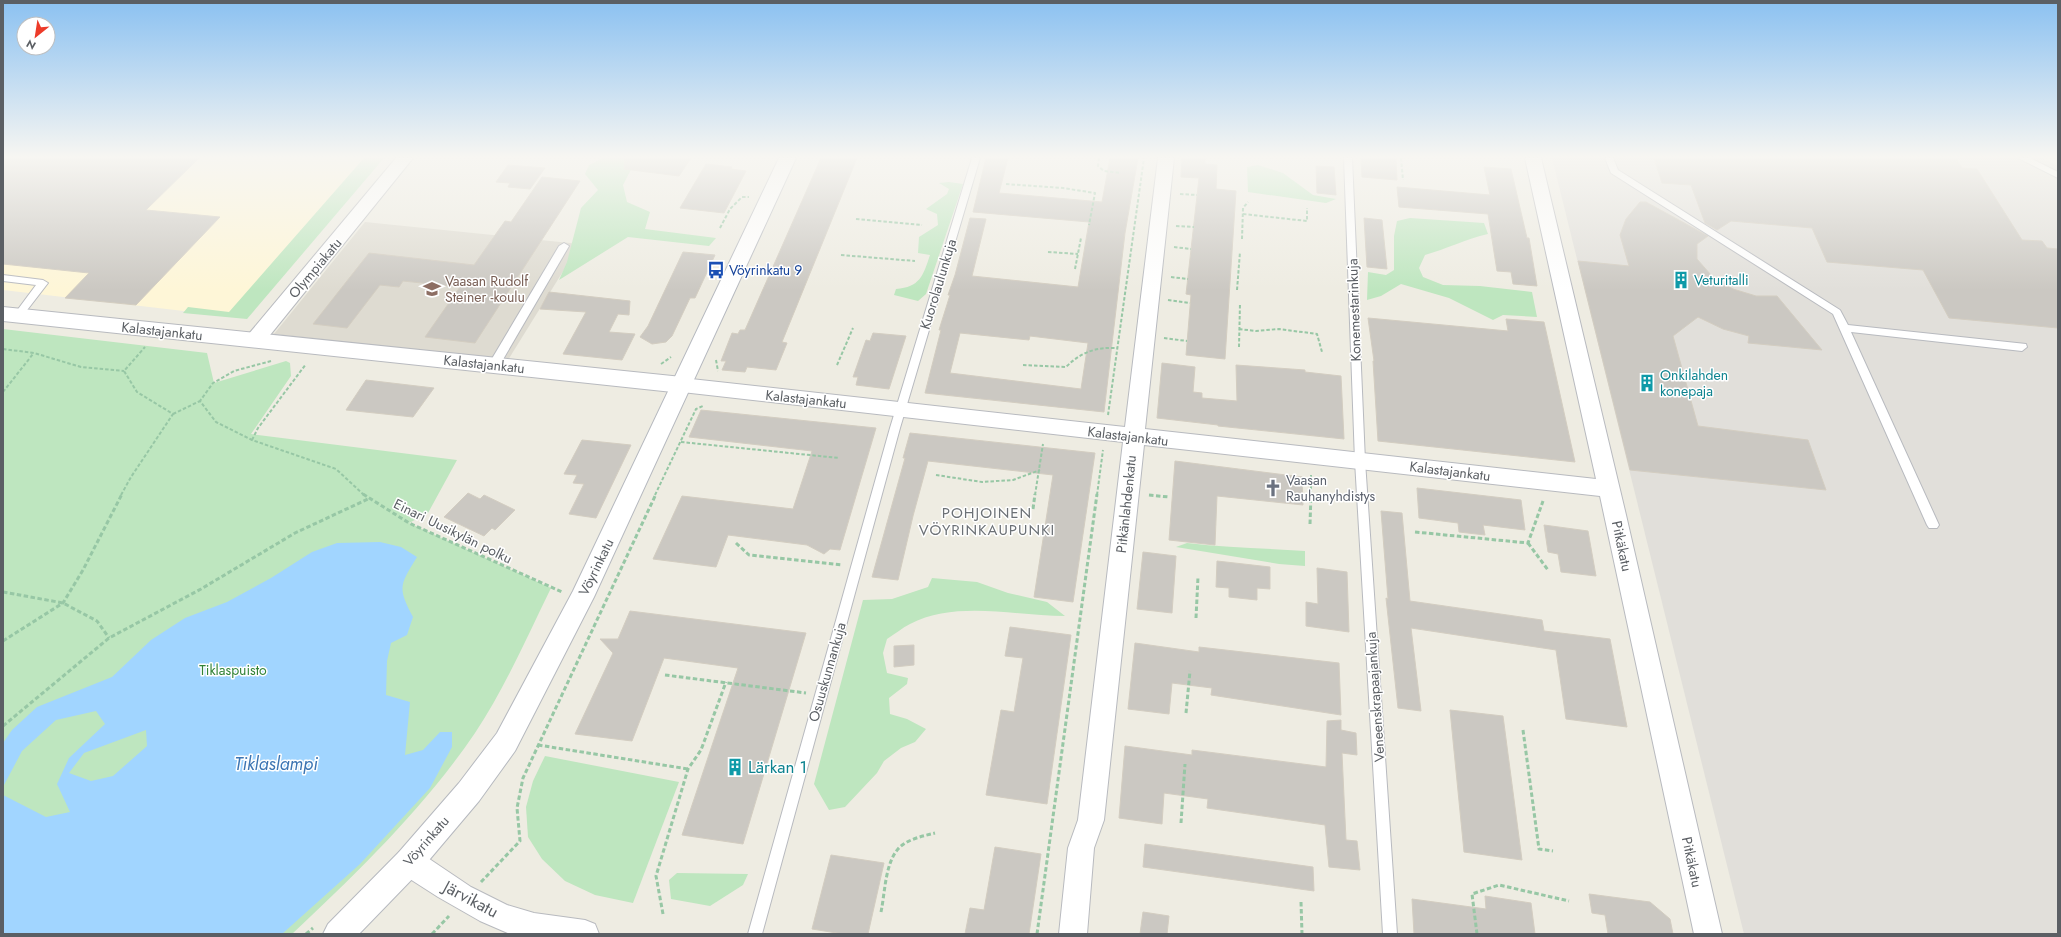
<svg xmlns="http://www.w3.org/2000/svg" width="2061" height="937" font-family="Jost,sans-serif">
	<style>
		.commercial { fill: #fef6d7 }
		.industrial { fill: #e1dfda }
		.education { fill: #dedbd1 }
		.green { fill: #bee6bf }
		.water { fill: #a1d5ff; fill-rule: evenodd }
		.building { fill: #cbc8c2; stroke: #d3cdc1; fill-rule: evenodd }
		.lines { fill: none; stroke-linecap: round; stroke-linejoin: round }
		.service-casing { stroke: #b8babf; stroke-width: 2 }
		.minor-casing { stroke: #b8babf; stroke-width: 2 }
		.tertiary-casing { stroke: #b8babf; stroke-width: 2 }
		.secondary-casing { stroke: #b6b9bf; stroke-width: 2 }
		.path-far1 { stroke: #97c7a5; stroke-width: 2; stroke-dasharray: 3.5 2; stroke-linecap: butt }
		.path { stroke: #97c7a5; stroke-width: 3; stroke-dasharray: 4.5 2.5; stroke-linecap: butt }
		.service { fill: #fff; fill-rule: evenodd }
		.minor { fill: #fff; fill-rule: evenodd }
		.tertiary { fill: #fff; fill-rule: evenodd }
		.secondary { fill: #fff; fill-rule: evenodd }
		.labels { text-anchor: middle; stroke-width: 3; stroke-linejoin: round; paint-order: stroke }
		.street-label { font-size: 14px; fill: #5b5f64; stroke: #fff }
		.transit-label { font-size: 14px; fill: #164399; stroke: #fff; text-anchor: start }
		.culture-label { font-size: 14px; fill: #0d838f; stroke: #fff; text-anchor: start }
		.education-label { font-size: 14px; fill: #785e54; stroke: #fff; text-anchor: start }
		.worship-label { font-size: 14px; fill: #5b616d; stroke: #fff; text-anchor: start }
		.park-label { font-size: 14px; fill: #328337; stroke: #fff }
		.neighbourhood-label { font-size: 15px; letter-spacing: 1px; fill: #6c7176; stroke: #fff }
		.near-culture-label { font-size: 17px; fill: #0d838f; stroke: #fff; text-anchor: start }
		.near-street-label { font-size: 17px; fill: #5b5f64; stroke: #fff }
		.near-water-label { font-size: 18px; font-style: italic; fill: #3c75b3; stroke: #fff }
	</style>
	<rect width="100%" height="100%" fill="#eeece2"/>
	<path class="commercial" d="M 3,158 L 379,158 L 244,318 L 3,290 Z"/>
	<path class="industrial" d="M 1552,158 L 2042,158 L 2058,166 L 2058,934 L 1744,934 Z"/>
	<path class="education" d="M 365,222 L 580,244 L 508,360 L 274,334 Z"/>
	<g class="green">
		<path d="M 364,158 L 384,158 L 247,319 L 183,313 L 188,307 L 229,312 Z"/>
		<path d="M 603,158 L 637,158 L 623,185 L 627,202 L 650,212 L 645,229 L 716,238 L 709,246 L 628,237 L 559,280 L 567,262 L 581,208 L 598,190 L 585,174 L 589,165 Z"/>
		<path d="M 1258,165 L 1283,173 L 1313,195 L 1336,199 L 1326,203 L 1248,192 L 1247,167 Z"/>
		<path d="M 949,182 L 963,184 L 926,294 L 918,301 L 894,295 L 896,289 C 920,287 923,276 930,255 L 918,253 L 919,237 L 938,225 L 937,214 L 926,209 L 947,194 L 949,189 L 939,183 Z"/>
		<path d="M 1410,218 L 1484,223 L 1488,234 C 1466,239 1446,249 1425,255 L 1419,268 L 1423,277 L 1443,285 L 1480,286 L 1532,292 L 1537,317 L 1503,315 L 1493,320 L 1449,298 L 1401,284 L 1381,296 L 1367,300 L 1368,272 L 1386,275 L 1394,270 L 1394,236 L 1397,221 Z"/>
		<path d="M 3,329 L 207,353 L 214,383 L 286,361 L 290,363 L 291,376 L 251,434 L 457,460 L 428,513 L 409,523 L 551,588 C 527,637 505,688 475,733 C 424,808 358,872 292,934 L 3,934 Z"/>
		<path d="M 1187,543 C 1226,548 1265,548 1305,551 L 1305,566 L 1279,564 L 1176,547 Z"/>
		<path d="M 932,578 L 977,582 L 1008,593 L 1047,602 L 1065,616 C 1016,616 956,600 910,624 C 902,628 895,634 887,639 L 883,653 L 887,673 L 908,678 L 907,684 L 889,698 L 890,714 L 907,719 L 926,729 L 915,742 L 901,748 L 884,761 L 877,773 L 845,807 L 829,810 L 814,784 L 863,600 L 892,599 L 928,587 Z"/>
		<path d="M 545,756 L 679,782 L 633,903 L 595,895 L 565,881 L 542,859 L 528,837 L 526,807 L 533,781 Z"/>
		<path d="M 677,873 L 748,874 L 743,885 L 710,906 L 671,899 L 669,880 Z"/>
	</g>
	<path class="water" d="M 380,542 L 401,547 L 417,557 C 400,585 397,587 413,617 L 407,635 L 391,643 L 387,661 L 386,695 L 410,702 L 405,755 L 423,750 L 440,732 L 452,732 L 452,747 L 430,788 L 360,864 L 282,934 L 3,934 L 3,795 L 46,817 L 70,812 L 57,784 L 69,758 L 105,724 L 96,711 L 56,720 L 22,751 L 3,787 L 3,743 L 12,730 L 37,707 L 112,677 L 151,640 L 185,618 L 227,602 L 271,578 L 312,552 L 337,543 ZM 146,730 L 147,746 L 113,776 L 91,781 L 69,773 L 84,753 Z"/>
	<g class="building">
		<path d="M 3,158 L 199,158 L 146,210 L 220,217 L 136,305 L 65,298 L 89,273 L 3,264 Z"/>
		<path d="M 625,158 L 691,158 L 679,176 L 624,169 Z"/>
		<path d="M 821,158 L 857,158 L 782,342 L 787,343 L 776,370 L 747,367 L 745,372 L 722,370 L 726,361 L 721,361 L 732,333 L 738,334 L 740,330 L 745,330 Z"/>
		<path d="M 986,158 L 1008,158 L 999,193 L 1102,202 L 1110,158 L 1138,158 L 1125,233 L 1104,412 L 925,393 L 941,330 L 939,330 L 950,295 L 948,295 L 955,275 L 970,218 L 986,219 L 972,276 L 1078,287 L 1089,222 L 973,212 ZM 960,333 L 1029,340 L 1030,336 L 1088,343 L 1081,389 L 950,373 Z"/>
		<path d="M 1182,158 L 1205,158 L 1205,164 L 1217,165 L 1216,189 L 1236,191 L 1225,359 L 1186,355 L 1191,295 L 1186,294 L 1199,178 L 1181,177 Z"/>
		<path d="M 1361,158 L 1396,158 L 1397,180 L 1362,177 Z"/>
		<path d="M 1654,158 L 1956,158 L 1962,168 L 1977,169 L 2022,240 L 2042,241 L 2047,248 L 2058,249 L 2058,328 L 1949,318 L 1923,270 L 1827,262 L 1812,228 L 1731,221 L 1717,230 L 1705,223 L 1691,185 L 1662,183 Z"/>
		<path d="M 706,164 L 732,167 L 731,169 L 746,171 L 724,213 L 680,208 Z"/>
		<path d="M 508,165 L 545,168 L 530,189 L 508,187 L 510,183 L 496,182 Z"/>
		<path d="M 1316,166 L 1334,167 L 1336,195 L 1317,193 Z"/>
		<path d="M 1484,167 L 1511,169 L 1527,238 L 1529,238 L 1537,286 L 1513,284 L 1511,272 L 1497,271 L 1488,214 L 1399,207 L 1397,187 L 1490,195 Z"/>
		<path d="M 542,177 L 580,181 L 475,343 L 425,337 L 460,287 L 403,281 L 399,287 L 380,285 L 347,328 L 313,324 L 369,253 L 474,265 L 505,221 L 511,222 Z"/>
		<path d="M 1640,202 L 1646,202 L 1708,236 L 1697,244 L 1697,259 L 1711,275 L 1733,289 L 1756,296 L 1777,296 L 1822,350 L 1748,343 L 1749,336 L 1723,329 L 1698,317 L 1673,336 L 1698,426 L 1808,440 L 1826,490 L 1630,470 L 1578,261 L 1629,266 L 1620,235 L 1626,219 Z"/>
		<path d="M 1364,218 L 1382,220 L 1387,269 L 1367,267 Z"/>
		<path d="M 683,252 L 715,255 L 695,298 L 690,298 L 672,336 L 666,342 L 652,344 L 640,337 L 648,326 Z"/>
		<path d="M 549,292 L 630,301 L 629,315 L 618,314 L 609,332 L 635,334 L 622,360 L 563,354 L 586,312 L 540,309 Z"/>
		<path d="M 1368,318 L 1508,331 L 1506,319 L 1544,322 L 1575,462 L 1378,441 L 1373,361 L 1374,361 Z"/>
		<path d="M 873,333 L 906,336 L 889,389 L 856,385 L 858,377 L 853,377 L 866,340 L 870,341 Z"/>
		<path d="M 1162,363 L 1195,367 L 1193,392 L 1202,393 L 1202,398 L 1237,401 L 1236,365 L 1305,370 L 1305,372 L 1341,376 L 1344,439 L 1218,426 L 1218,425 L 1157,418 Z"/>
		<path d="M 366,380 L 434,388 L 413,417 L 346,410 Z"/>
		<path d="M 701,410 L 876,428 L 840,550 L 830,549 L 824,554 L 807,545 L 728,535 L 716,567 L 653,559 L 682,496 L 793,509 L 812,451 L 689,437 Z"/>
		<path d="M 910,433 L 1095,453 L 1073,602 L 1034,597 L 1053,475 L 928,461 L 913,516 L 898,580 L 872,577 L 905,458 L 903,458 Z"/>
		<path d="M 582,440 L 631,445 L 596,518 L 569,514 L 584,484 L 573,483 L 577,475 L 564,474 Z"/>
		<path d="M 1175,461 L 1302,477 L 1303,505 L 1217,496 L 1215,545 L 1169,540 Z"/>
		<path d="M 1417,488 L 1521,500 L 1525,530 L 1483,525 L 1485,535 L 1459,532 L 1458,523 L 1419,518 Z"/>
		<path d="M 468,493 L 480,499 L 484,495 L 515,510 L 495,530 L 492,528 L 484,536 L 444,517 Z"/>
		<path d="M 1381,511 L 1402,513 L 1410,601 L 1542,620 L 1544,631 L 1610,639 L 1627,727 L 1566,719 L 1556,650 L 1411,628 L 1421,711 L 1398,708 L 1386,598 L 1388,599 Z"/>
		<path d="M 1544,525 L 1588,531 L 1596,576 L 1561,572 L 1558,554 L 1548,552 Z"/>
		<path d="M 1143,552 L 1176,556 L 1172,613 L 1137,609 Z"/>
		<path d="M 1217,561 L 1270,567 L 1270,589 L 1257,588 L 1257,600 L 1229,597 L 1229,588 L 1216,587 Z"/>
		<path d="M 1317,568 L 1347,572 L 1349,632 L 1306,626 L 1306,602 L 1318,604 Z"/>
		<path d="M 630,611 L 806,633 L 743,844 L 682,835 L 738,668 L 664,658 L 632,741 L 575,734 L 613,653 L 600,639 L 618,639 Z"/>
		<path d="M 1010,627 L 1071,635 L 1047,804 L 986,795 L 1001,710 L 1014,712 L 1023,658 L 1005,656 Z"/>
		<path d="M 1135,643 L 1199,652 L 1199,647 L 1339,663 L 1341,715 L 1211,695 L 1212,688 L 1172,683 L 1169,714 L 1128,709 Z"/>
		<path d="M 914,645 L 914,665 L 894,667 L 894,646 Z"/>
		<path d="M 1450,710 L 1503,716 L 1522,860 L 1464,852 Z"/>
		<path d="M 1341,720 L 1341,730 L 1356,733 L 1357,755 L 1342,753 L 1346,840 L 1357,841 L 1360,870 L 1329,867 L 1325,825 L 1207,808 L 1208,799 L 1164,793 L 1162,824 L 1119,818 L 1125,746 L 1192,755 L 1192,750 L 1326,767 L 1327,721 Z"/>
		<path d="M 1145,844 L 1313,867 L 1314,891 L 1143,867 Z"/>
		<path d="M 995,847 L 1041,854 L 1029,934 L 965,934 L 970,908 L 984,910 Z"/>
		<path d="M 831,855 L 884,863 L 868,934 L 843,934 L 812,929 Z"/>
		<path d="M 1589,894 L 1650,902 L 1670,919 L 1673,934 L 1608,934 L 1605,915 L 1592,913 Z"/>
		<path d="M 1485,896 L 1531,903 L 1535,934 L 1414,934 L 1412,899 L 1486,909 Z"/>
		<path d="M 1143,912 L 1169,916 L 1167,934 L 1140,934 Z"/>
	</g>
	<g class="lines">
		<g class="service-casing">
			<g id="service">
				<path d="M 972,158 L 980,158 L 900,428 L 762,934 L 748,934 L 890,428 Z"/>
				<path d="M 1344,158 L 1352,158 L 1365,461 L 1397,934 L 1383,934 L 1355,461 Z"/>
				<path d="M 1605,158 L 1613,158 L 1618,170 L 1840,310 L 1848,325 L 2026,344 L 2027,347 L 2022,351 L 1851,332 L 1939,525 L 1937,528 L 1929,528 L 1927,525 L 1833,314 L 1611,173 Z"/>
				<path d="M 2018,158 L 2030,158 L 2058,172 L 2058,178 Z"/>
				<path d="M 564,243 L 569,246 L 498,368 L 490,368 L 489,365 L 490,362 L 559,246 Z"/>
				<path d="M 3,275 L 43,280 L 48,283 L 21,318 L 15,318 L 13,316 L 36,285 L 3,281 Z"/>
			</g>
		</g>
		<g class="minor-casing">
			<g id="minor">
				<path d="M 396,158 L 413,158 L 262,345 L 255,347 L 248,345 L 245,340 L 248,335 Z"/>
				<path d="M 1158,158 L 1174,158 L 1145,429 L 1596,479 L 1525,158 L 1541,158 L 1626,515 L 1722,934 L 1694,934 L 1600,496 L 1144,445 L 1104,820 L 1094,848 L 1087,934 L 1059,934 L 1068,848 L 1078,820 L 1123,442 L 682,392 L 675,390 L 672,385 L 675,380 L 682,378 L 1125,427 Z"/>
				<path d="M 409,849 L 419,852 L 471,887 L 507,905 L 534,913 L 585,920 L 595,924 L 599,934 L 510,934 L 480,921 L 438,897 L 399,872 L 396,862 L 399,852 Z"/>
			</g>
		</g>
		<g class="tertiary-casing">
			<path id="tertiary" d="M 3,307 L 682,377 L 689,380 L 692,385 L 689,390 L 682,393 L 3,321 Z"/>
		</g>
		<g class="secondary-casing">
			<path id="secondary" d="M 779,158 L 796,158 L 594,597 L 515,751 L 479,801 L 419,872 L 359,934 L 323,934 L 328,924 L 399,852 L 459,783 L 497,733 L 573,591 Z"/>
		</g>
		<g class="path-far1">
			<path d="M 1099,158 L 1098,166 L 1104,171 L 1121,173"/>
			<path d="M 1401,158 L 1403,180"/>
			<path d="M 1006,184 L 1063,188 L 1095,193 L 1089,225"/>
			<path d="M 1180,194 L 1197,195"/>
			<path d="M 1243,214 L 1307,221 L 1307,208"/>
			<path d="M 856,219 L 922,225"/>
			<path d="M 1176,226 L 1194,227"/>
			<path d="M 720,228 L 730,209 L 742,197 L 749,197"/>
			<path d="M 1242,239 L 1243,208 L 1248,202"/>
			<path d="M 1174,247 L 1191,249"/>
			<path d="M 1048,252 L 1078,254"/>
			<path d="M 841,255 L 915,261"/>
			<path d="M 1075,269 L 1081,238"/>
			<path d="M 1171,277 L 1188,279"/>
			<path d="M 1237,290 L 1240,252"/>
			<path d="M 1168,300 L 1190,303"/>
			<path d="M 1239,329 L 1256,331 L 1279,329 L 1317,334 L 1322,352"/>
			<path d="M 1164,338 L 1187,341"/>
			<path d="M 1239,347 L 1240,303"/>
			<path d="M 3,349 L 34,353 L 81,367 L 124,371"/>
			<path d="M 716,360 L 718,371"/>
			<path d="M 271,361 L 234,371 L 213,383 L 200,401 L 216,422 L 252,440 L 336,469 L 364,495"/>
			<path d="M 661,364 L 671,357"/>
			<path d="M 837,365 L 853,328"/>
			<path d="M 1023,365 L 1066,367 C 1081,352 1096,347 1117,348"/>
			<path d="M 3,392 L 33,354"/>
			<path d="M 173,414 L 200,401"/>
			<path d="M 1108,415 L 1144,158"/>
			<path d="M 252,440 L 258,428 L 306,364"/>
			<path d="M 681,442 L 839,458"/>
			<path d="M 936,475 L 982,482 L 1013,480 L 1040,470"/>
			<path d="M 121,495 L 131,477 L 173,414 L 137,392 L 124,371 L 145,347"/>
			<path d="M 655,495 L 696,409 L 703,406"/>
			<path d="M 1035,495 L 1043,444"/>
			<path d="M 1097,495 L 1103,450"/>
			<path d="M 1149,495 L 1153,495"/>
			<path d="M 1311,495 L 1311,475"/>
		</g>
		<g class="path">
			<path d="M 363,494 L 409,523 L 562,592"/>
			<path d="M 1149,495 L 1169,497"/>
			<path d="M 1033,509 L 1035,494"/>
			<path d="M 1310,524 L 1311,494"/>
			<path d="M 1415,532 L 1528,543 L 1543,501"/>
			<path d="M 736,543 L 749,555 L 842,565"/>
			<path d="M 1528,543 L 1548,570"/>
			<path d="M 3,592 L 63,603 L 97,621 L 109,638"/>
			<path d="M 1196,618 L 1198,577"/>
			<path d="M 3,641 L 63,603 L 83,570 L 122,494"/>
			<path d="M 665,675 L 806,693"/>
			<path d="M 1186,713 L 1190,671"/>
			<path d="M 3,726 L 109,638 L 201,589 L 295,533 L 368,499"/>
			<path d="M 1523,730 L 1539,849 L 1553,851"/>
			<path d="M 538,745 L 688,769"/>
			<path d="M 1181,823 L 1185,764"/>
			<path d="M 481,882 L 520,841 L 517,808 L 523,778 L 656,494"/>
			<path d="M 1301,902 L 1302,934"/>
			<path d="M 881,912 C 885,893 885,864 898,849 C 907,839 923,836 935,833"/>
			<path d="M 663,914 L 656,876 L 688,769 L 701,750 L 726,682"/>
			<path d="M 306,934 L 313,928"/>
			<path d="M 432,934 L 449,916"/>
			<path d="M 1037,934 L 1097,494"/>
			<path d="M 1477,934 L 1472,894 L 1499,885 L 1569,901"/>
		</g>
		<use href="#service" class="service"/>
		<use href="#minor" class="minor"/>
		<use href="#tertiary" class="tertiary"/>
		<use href="#secondary" class="secondary"/>
	</g>
	<linearGradient id="sky" x2="0" y2="1"><stop stop-color="#8bc1f1"/><stop offset="0.54" stop-color="#f7f6f2"/><stop offset="1" stop-color="#f7f6f2" stop-opacity="0"/></linearGradient>
	<rect width="2061" height="290" fill="url(#sky)"/>
	<defs>
		<g id="bus-bare" transform="scale(1.38)"><path d="M-5-6H5V4H4V6H2V4H-2V6H-4V4H-5ZM-3.5-4V0h7V-4ZM-3.5 1.2v1.5H-2V1.2ZM2 1.2v1.5H3.5V1.2Z" fill="#1a4fb4" stroke="#fff" stroke-width="2.5" paint-order="stroke"/></g>
		<g id="building-bare" transform="scale(1.38)"><path d="M-4-6H4V6H1V3H-1V6H-4ZM-2.5-4.3h1.7v1.8h-1.7ZM.8-4.3h1.7v1.8H.8ZM-2.5-1h1.7V.8h-1.7ZM.8-1h1.7V.8H.8Z" fill="#0f9aa8" stroke="#fff" stroke-width="2.5" paint-order="stroke"/></g>
		<g id="school-bare" transform="scale(1.38)"><path d="M0-5L7-2L0 1L-7-2ZM-4 1L0 2.5L4 1V4Q0 6-4 4Z" fill="#8d6e63" stroke="#fff" stroke-width="2.5" paint-order="stroke"/></g>
		<g id="church-bare" transform="scale(1.38)"><path d="M-1.2-6h2.4v3.5h3.3v2.4h-3.3V6h-2.4V-.1h-3.3v-2.4h3.3Z" fill="#6b7280" stroke="#fff" stroke-width="2.5" paint-order="stroke"/></g>
	</defs>
	<g fill-rule="evenodd">
		<use href="#bus-bare" x="716" y="270"/>
		<use href="#building-bare" x="1681" y="280"/>
		<use href="#school-bare" x="432" y="289"/>
		<use href="#building-bare" x="1647" y="383"/>
		<use href="#church-bare" x="1273" y="488"/>
		<use href="#building-bare" x="735" y="767"/>
	</g>
	<g class="labels">
		<g class="street-label">
			<text transform="translate(315 268) rotate(-50)" y="5">Olympiakatu</text>
			<text transform="translate(938 284) rotate(-73)" y="5">Kuorolaulunkuja</text>
			<text transform="translate(1354 310) rotate(-92)" y="5">Konemestarinkuja</text>
			<text transform="translate(162 331) rotate(6)" y="5">Kalastajankatu</text>
			<text transform="translate(484 364) rotate(6)" y="5">Kalastajankatu</text>
			<text transform="translate(806 399) rotate(6)" y="5">Kalastajankatu</text>
			<text transform="translate(1128 436) rotate(7)" y="5">Kalastajankatu</text>
			<text transform="translate(1450 471) rotate(7)" y="5">Kalastajankatu</text>
			<text transform="translate(1126 504) rotate(-84)" y="5">Pitkänlahdenkatu</text>
			<text transform="translate(453 531) rotate(26)" y="5">Einari Uusikylän polku</text>
			<text transform="translate(1622 546) rotate(78)" y="5">Pitkäkatu</text>
			<text transform="translate(596 567) rotate(-64)" y="5">Vöyrinkatu</text>
			<text transform="translate(827 672) rotate(-74)" y="5">Osuuskunnankuja</text>
			<text transform="translate(1375 697) rotate(-94)" y="5">Veneenskrapaajankuja</text>
			<text transform="translate(426 841) rotate(-49)" y="5">Vöyrinkatu</text>
			<text transform="translate(1692 862) rotate(78)" y="5">Pitkäkatu</text>
		</g>
		<g class="transit-label">
			<text x="729" y="275">Vöyrinkatu 9</text>
		</g>
		<g class="culture-label">
			<text x="1694" y="285">Veturitalli</text>
			<text x="1660" y="380">Onkilahden<tspan x="1660" dy="16">konepaja</tspan></text>
		</g>
		<g class="education-label">
			<text x="445" y="286">Vaasan Rudolf<tspan x="445" dy="16">Steiner -koulu</tspan></text>
		</g>
		<g class="worship-label">
			<text x="1286" y="485">Vaasan<tspan x="1286" dy="16">Rauhanyhdistys</tspan></text>
		</g>
		<g class="park-label">
			<text x="233" y="675">Tiklaspuisto</text>
		</g>
		<g class="neighbourhood-label">
			<text x="987" y="518">POHJOINEN<tspan x="987" dy="17">VÖYRINKAUPUNKI</tspan></text>
		</g>
		<g class="near-culture-label">
			<text x="748" y="773">Lärkan 1</text>
		</g>
		<g class="near-street-label">
			<text transform="translate(471 899) rotate(28)" y="6">Järvikatu</text>
		</g>
		<g class="near-water-label">
			<text x="276" y="770">Tiklaslampi</text>
		</g>
	</g>
	<rect width="2061" height="937" fill="none" stroke="#5b5f64" stroke-width="8"/>
	<g transform="translate(36 36) rotate(210)"><circle r="19" fill="#ffffff" stroke="#bdbfc1"/>
	<path d="M0-3L7 15L0 10L-7 15Z" fill="#ed3b2a"/>
	<text y="-6" font-size="11" font-weight="bold" text-anchor="middle" fill="#5b5f64">N</text>
	</g>
</svg>
